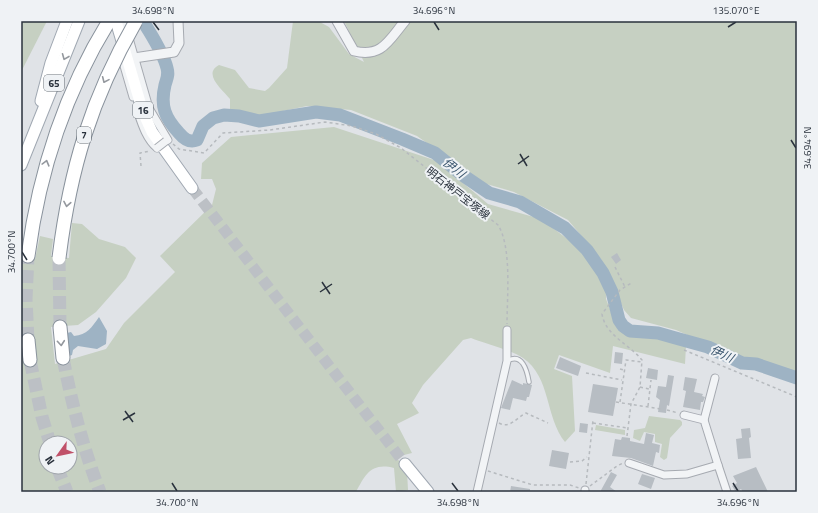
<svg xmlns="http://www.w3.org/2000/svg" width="818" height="513" font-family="'Titillium Web','Noto Sans JP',sans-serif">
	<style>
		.green { fill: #c6d0c2; fill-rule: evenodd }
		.water { fill: #9eb3c4 }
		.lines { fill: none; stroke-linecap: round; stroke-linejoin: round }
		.river { stroke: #9eb3c4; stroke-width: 13 }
		.building { fill: #b7bdc3 }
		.primary-tunnel { stroke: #bcc0c5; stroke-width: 11; stroke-dasharray: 11 5.5; stroke-linecap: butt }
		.motorway-tunnel { stroke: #bcc0c5; stroke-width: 13; stroke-dasharray: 13 6; stroke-linecap: butt }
		.service-casing { stroke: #a6aab1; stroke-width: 5.5 }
		.minor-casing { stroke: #a6aab1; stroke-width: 9 }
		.tertiary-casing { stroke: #a6aab1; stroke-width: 11 }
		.primary-casing { stroke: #a0a8b2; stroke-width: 13 }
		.motorway-casing { stroke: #89929c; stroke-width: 15 }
		.path { stroke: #b6babe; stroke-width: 1.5; stroke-dasharray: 3 3; stroke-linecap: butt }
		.service { stroke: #f2f4f6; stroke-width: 3.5 }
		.minor { stroke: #f2f4f6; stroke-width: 7 }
		.tertiary { stroke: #f2f4f6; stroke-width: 9 }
		.primary { stroke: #fff; stroke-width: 11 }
		.motorway { stroke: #fff; stroke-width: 13 }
		.minor-bridge-casing { stroke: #a6aab1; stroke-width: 9; stroke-linecap: butt }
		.motorway-bridge-casing { stroke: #89929c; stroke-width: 15; stroke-linecap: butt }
		.minor-bridge { stroke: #f2f4f6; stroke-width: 7 }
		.motorway-bridge { stroke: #fff; stroke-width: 13 }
		.oneway { stroke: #94989e }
		.ticks { fill: none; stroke: #2a323d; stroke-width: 1.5 }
		.labels { text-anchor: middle; stroke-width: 4; stroke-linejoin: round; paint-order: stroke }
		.shield { fill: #eff2f5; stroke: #656c74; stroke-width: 1 }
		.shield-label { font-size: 10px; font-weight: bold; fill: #2a323d }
		.street-label { font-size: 11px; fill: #2a323d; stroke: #eff2f5 }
		.water-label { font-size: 12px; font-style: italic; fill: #38536c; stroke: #eff2f5 }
		.neatline { fill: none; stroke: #2a323d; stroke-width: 1.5 }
		.ticks-label { font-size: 10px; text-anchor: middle; fill: #2a323d }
	</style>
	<rect width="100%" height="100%" fill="#e0e3e7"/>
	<g class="green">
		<path d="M 21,21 L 47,21 L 21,72 Z"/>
		<path d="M 293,21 L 318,21 L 329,27 L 349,54 L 364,62 L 344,21 L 797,21 L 797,375 L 740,358 L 676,330 L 631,318 L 624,310 L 601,259 L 568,220 L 514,192 L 483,183 L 417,136 L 351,110 L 307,106 L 259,116 L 230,110 L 230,99 C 223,90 202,74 219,65 L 235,70 L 249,88 L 265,91 L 269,88 L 287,68 Z"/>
		<path d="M 334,127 L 437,161 L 488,204 L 541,219 L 578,247 L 589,261 L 606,286 L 606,299 L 618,330 L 657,335 L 686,346 L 685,364 L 613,346 L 610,373 L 559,355 L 554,369 L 572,376 L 575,431 L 565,442 C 545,417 551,377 523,358 C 513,351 484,343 471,338 L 463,340 L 423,385 L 412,403 L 419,413 L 397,424 L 412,453 L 396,457 L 407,471 L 408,490 L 396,492 L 394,468 C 371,462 365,475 356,492 L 21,492 L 21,257 L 35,259 L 40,236 L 53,239 L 51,256 L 69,258 L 72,223 L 82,224 L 99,239 L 125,247 L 136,258 L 126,278 L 96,312 L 78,325 L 51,327 L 55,364 L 106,349 L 124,323 L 175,272 L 160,256 L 212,205 L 216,189 L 212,179 L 201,179 L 202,163 L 231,137 ZM 46,443 L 70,443 L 70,467 L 46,467 Z"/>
		<path d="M 649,416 L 680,420 L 682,422 L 682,425 L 670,438 L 667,458 L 664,460 L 660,457 L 662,444 L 655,442 L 655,434 L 644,432 L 640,441 L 633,438 L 634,430 L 645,428 Z"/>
		<path d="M 596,425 L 625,430 L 625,435 L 595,430 Z"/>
	</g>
	<path class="water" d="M 99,317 L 107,331 L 106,344 L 97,349 L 78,346 L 73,350 L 72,355 L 69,356 L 67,333 L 71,332 L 74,336 C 87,335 92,327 99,317 Z"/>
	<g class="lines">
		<path class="river" d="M 143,21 C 151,35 163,52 167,68 C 169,75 167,78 165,85 C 160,106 165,118 179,133 C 184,139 189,143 197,140 L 203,126 L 213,118 L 224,115 L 239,116 L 259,121 L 316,112 L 340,115 L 402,139 L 435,153 L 461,174 L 489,193 L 520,202 L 565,228 L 587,250 L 603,273 L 612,292 L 619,320 L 623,326 L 630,331 L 658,333 L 672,337 L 708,347 L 742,363 L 756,364 L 797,378"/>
	</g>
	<g class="building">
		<path d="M 617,253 L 621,260 L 616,264 L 611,257 Z"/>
		<path d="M 615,352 L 623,353 L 622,364 L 614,363 Z"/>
		<path d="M 560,357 L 581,366 L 578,376 L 556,368 Z"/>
		<path d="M 648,368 L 658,370 L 657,380 L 646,378 Z"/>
		<path d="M 668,375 L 674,376 L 669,406 L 667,405 L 666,413 L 658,412 L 660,400 L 656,397 L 658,386 L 666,387 Z"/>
		<path d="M 685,377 L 697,379 L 694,392 L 703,394 L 702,396 L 705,397 L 703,402 L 701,402 L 700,410 L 683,407 L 686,391 L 683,390 Z"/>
		<path d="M 512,380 L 523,385 L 523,383 L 532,385 L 529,397 L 527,397 L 526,401 L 513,398 L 510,410 L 501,408 Z"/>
		<path d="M 593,384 L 618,388 L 613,416 L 588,412 Z"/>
		<path d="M 580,423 L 588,424 L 587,433 L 579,432 Z"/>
		<path d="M 750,428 L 751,437 L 749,438 L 751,458 L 738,459 L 736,439 L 742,438 L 741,429 Z"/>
		<path d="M 646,433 L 654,435 L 652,443 L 660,445 L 659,453 L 656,452 L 653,466 L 631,458 L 612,456 L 615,439 L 621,440 L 622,437 L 630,438 L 630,441 L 644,444 Z"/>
		<path d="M 552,450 L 569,453 L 566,469 L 549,466 Z"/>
		<path d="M 756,467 L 768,492 L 743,492 L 741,489 L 736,492 L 732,486 L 737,483 L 733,476 Z"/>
		<path d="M 611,472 L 617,475 L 610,487 L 617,492 L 600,492 Z"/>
		<path d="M 642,474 L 655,478 L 651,489 L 638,484 Z"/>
		<path d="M 511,486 L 530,489 L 530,492 L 510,492 Z"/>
	</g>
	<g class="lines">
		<path class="primary-tunnel" d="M 192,188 L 405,464"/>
		<g class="motorway-tunnel">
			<path d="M 59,258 L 60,327"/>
			<path d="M 28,340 L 26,299 L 28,256"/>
			<path d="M 63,358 C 72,404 83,448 100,492"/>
			<path d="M 30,360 L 42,417 L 50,443"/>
			<path d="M 57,467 L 67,492"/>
		</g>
		<g class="service-casing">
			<path id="service" d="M 507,361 C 522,352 527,370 529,382"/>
		</g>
		<g class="minor-casing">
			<g id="minor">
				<path d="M 124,21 L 149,108 L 168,140 L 166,141"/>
				<path d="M 120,52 L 133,97"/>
				<path d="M 138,113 C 142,125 147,140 157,148"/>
				<path d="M 684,415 L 704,420 L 718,465"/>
				<path d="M 704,420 L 715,378"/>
				<path d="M 629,463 L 664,475 L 687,474 L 718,465 L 727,492"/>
				<path d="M 477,492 L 507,361 L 507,330"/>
				<path d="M 585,492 L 585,490"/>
			</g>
		</g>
		<g class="tertiary-casing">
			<g id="tertiary">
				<path d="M 337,21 L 354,51 C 382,58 389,40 405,21"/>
				<path d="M 134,58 L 174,52 L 179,43 L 178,21"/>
			</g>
		</g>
		<g class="primary-casing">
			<g id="primary">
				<path d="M 116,21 L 143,112 L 152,132 L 192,188"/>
				<path d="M 41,101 L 51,63 L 67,21"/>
				<path d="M 21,165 L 79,21"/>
				<path d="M 405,464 L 428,492"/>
			</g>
		</g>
		<g class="motorway-casing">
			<g id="motorway">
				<path d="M 28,256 C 39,172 64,94 109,21"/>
				<path d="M 60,327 L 63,358"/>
				<path d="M 28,340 L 30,360"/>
			</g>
		</g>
		<g class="path">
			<path d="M 173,144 L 179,149 L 204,153 L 223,133 L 270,130 L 325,122 L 352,126 L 376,134 L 401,148 L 498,225 C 512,247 507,297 507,324"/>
			<path d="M 141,166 L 140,153 L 150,151"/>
			<path d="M 615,267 L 625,287"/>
			<path d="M 684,350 L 797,397"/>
			<path d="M 620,369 L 624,370"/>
			<path d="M 586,373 L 622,380"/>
			<path d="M 640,387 L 649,389"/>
			<path d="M 616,402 L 661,409"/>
			<path d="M 620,402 L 626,360 L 642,362"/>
			<path d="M 648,406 L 651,380"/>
			<path d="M 667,410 L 678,413"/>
			<path d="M 499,423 C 510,429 516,418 526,413 L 548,423"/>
			<path d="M 593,423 L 628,428"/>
			<path d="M 627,436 L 631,404 L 640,387 L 642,360 C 630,345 605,335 602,314 L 620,290 L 633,282"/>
			<path d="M 570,462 L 582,461 L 587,457"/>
			<path d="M 488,471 L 533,485 L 570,485 L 579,488"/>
			<path d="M 586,484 L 593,420"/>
			<path d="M 590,486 L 617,466 L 623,463"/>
		</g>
		<use href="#service" class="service"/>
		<use href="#minor" class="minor"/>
		<use href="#tertiary" class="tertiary"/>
		<use href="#primary" class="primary"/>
		<use href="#motorway" class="motorway"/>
		<g class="minor-bridge-casing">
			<path id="minor-bridge" d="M 157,148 L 166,141"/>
		</g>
		<g class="motorway-bridge-casing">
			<path id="motorway-bridge" d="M 59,258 C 70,169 91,99 136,21"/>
		</g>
		<use href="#minor-bridge" class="minor-bridge"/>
		<use href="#motorway-bridge" class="motorway-bridge"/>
	</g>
	<defs><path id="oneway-chevron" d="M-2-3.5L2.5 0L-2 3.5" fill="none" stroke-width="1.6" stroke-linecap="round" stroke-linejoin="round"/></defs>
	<g class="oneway">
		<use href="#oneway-chevron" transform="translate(65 57) rotate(112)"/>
		<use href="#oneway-chevron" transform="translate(105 80) rotate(114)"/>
		<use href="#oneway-chevron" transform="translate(46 163) rotate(-75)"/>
		<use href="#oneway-chevron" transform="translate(67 204) rotate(100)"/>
		<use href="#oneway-chevron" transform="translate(61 343) rotate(85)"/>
	</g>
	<path class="ticks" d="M 153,22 L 159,30M 434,22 L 439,30M 728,27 L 736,22M 791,140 L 796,148M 520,154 L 527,166M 518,164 L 529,156M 22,252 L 27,260M 322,282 L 330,294M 320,292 L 332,284M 125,411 L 133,422M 123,420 L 135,413M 172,483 L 177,491M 452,483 L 458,491M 733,483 L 738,491"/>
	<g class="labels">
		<g class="shield">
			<rect x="44" y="75" width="20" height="16" rx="3"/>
			<rect x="133" y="102" width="20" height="16" rx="3"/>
			<rect x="77" y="127" width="14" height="16" rx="3"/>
		</g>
		<g class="shield-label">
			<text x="54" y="87">65</text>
			<text x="143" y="114">16</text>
			<text x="84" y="139">7</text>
		</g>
		<g class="street-label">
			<text transform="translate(458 193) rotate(38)" y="4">明石神戸宝塚線</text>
		</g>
		<g class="water-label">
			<text transform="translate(454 168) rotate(38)" y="4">伊川</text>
			<text transform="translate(722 354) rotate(24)" y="4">伊川</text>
		</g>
	</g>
	<rect width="818" height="513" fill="none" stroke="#eff2f5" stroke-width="44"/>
	<g transform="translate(58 455) rotate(237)"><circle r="19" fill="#eff2f5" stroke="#a0a5ab"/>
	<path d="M0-3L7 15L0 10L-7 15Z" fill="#c05169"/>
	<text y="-6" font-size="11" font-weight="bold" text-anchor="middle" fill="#2a323d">N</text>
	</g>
	<rect x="22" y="22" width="774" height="469" class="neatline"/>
	<g class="ticks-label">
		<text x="153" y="14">34.698°N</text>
		<text x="434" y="14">34.696°N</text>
		<text x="736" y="14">135.070°E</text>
		<text transform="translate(807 148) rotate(-90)" y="4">34.694°N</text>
		<text transform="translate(11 252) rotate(-90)" y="4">34.700°N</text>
		<text x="177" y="506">34.700°N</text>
		<text x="458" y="506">34.698°N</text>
		<text x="738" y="506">34.696°N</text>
	</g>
</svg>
